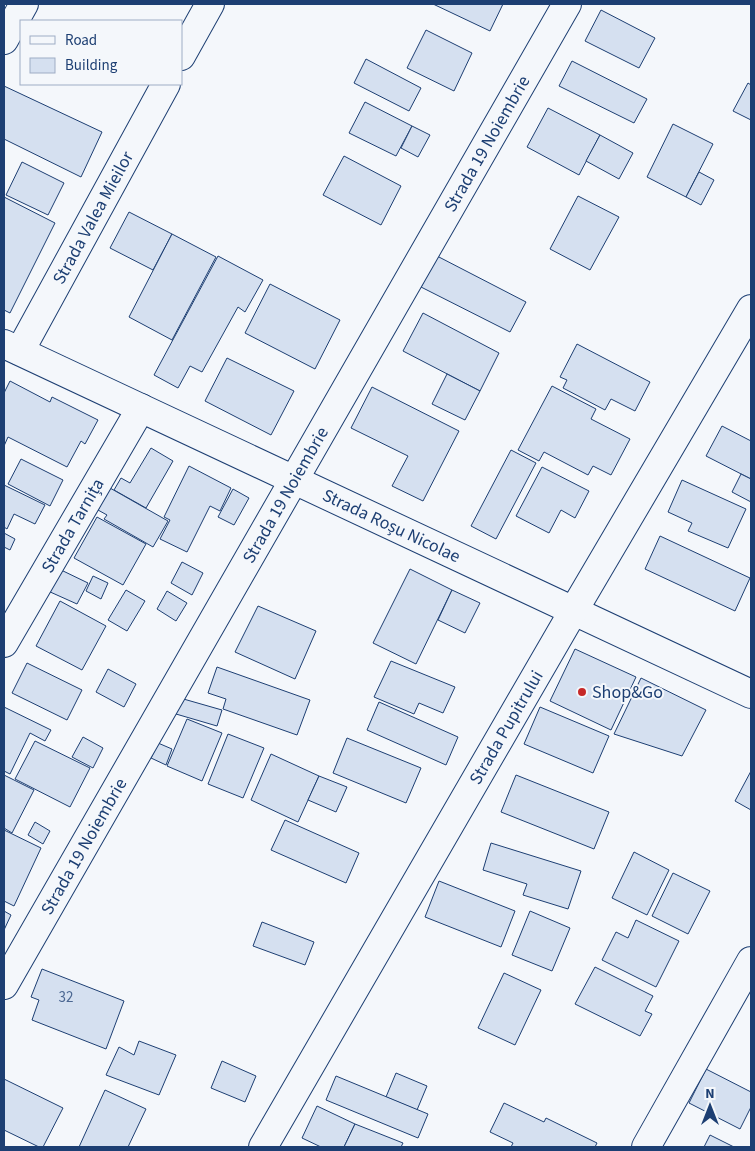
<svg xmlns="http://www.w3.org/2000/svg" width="755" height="1151" font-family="'Source Sans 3',sans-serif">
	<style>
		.building { fill: #d5e0f0; stroke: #1d3f73 }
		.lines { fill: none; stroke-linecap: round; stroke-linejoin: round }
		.street-casing { stroke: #1d3f73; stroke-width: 30 }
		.street { stroke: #f4f7fb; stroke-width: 28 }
		.poi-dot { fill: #c62828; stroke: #f4f7fb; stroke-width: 2 }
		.labels { text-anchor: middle; stroke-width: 4; stroke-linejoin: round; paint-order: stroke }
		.number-label { font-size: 15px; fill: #4b6792 }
		.street-label { font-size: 18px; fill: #1d3f73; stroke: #f4f7fb }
		.poi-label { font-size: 18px; fill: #1d3f73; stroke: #f4f7fb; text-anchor: start }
	</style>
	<rect width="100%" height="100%" fill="#f4f7fb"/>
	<g class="building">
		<path d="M 433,4 L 503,4 L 490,31 Z"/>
		<path d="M 601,10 L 655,38 L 639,68 L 585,41 Z"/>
		<path d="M 426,30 L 472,53 L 454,91 L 407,68 Z"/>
		<path d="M 366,59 L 421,88 L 409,111 L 354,83 Z"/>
		<path d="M 572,61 L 647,99 L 634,123 L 559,86 Z"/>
		<path d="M 748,83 L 751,85 L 751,120 L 733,111 Z"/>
		<path d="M 4,86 L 102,132 L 81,177 L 4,139 Z"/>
		<path d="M 365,102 L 412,126 L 396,156 L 349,133 Z"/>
		<path d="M 548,108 L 600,135 L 579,175 L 527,147 Z"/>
		<path d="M 673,124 L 713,144 L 686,197 L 647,177 Z"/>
		<path d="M 412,126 L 430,135 L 418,157 L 401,148 Z"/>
		<path d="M 600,135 L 633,153 L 619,179 L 586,161 Z"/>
		<path d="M 344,156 L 401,186 L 381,225 L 323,195 Z"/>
		<path d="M 22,162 L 64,183 L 48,215 L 6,195 Z"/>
		<path d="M 699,172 L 714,180 L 701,205 L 686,197 Z"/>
		<path d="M 578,196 L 619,217 L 590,270 L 550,249 Z"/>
		<path d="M 4,197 L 55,223 L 10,313 L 4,310 Z"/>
		<path d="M 129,212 L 172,234 L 153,270 L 110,248 Z"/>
		<path d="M 172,234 L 216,257 L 172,340 L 129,317 Z"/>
		<path d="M 218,256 L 263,280 L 245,312 L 238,307 L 202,372 L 190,366 L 178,388 L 154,375 Z"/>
		<path d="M 437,256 L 526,302 L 510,332 L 421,287 Z"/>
		<path d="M 270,284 L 340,320 L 315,369 L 245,333 Z"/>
		<path d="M 423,313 L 499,353 L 480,391 L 403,351 Z"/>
		<path d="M 577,344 L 650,382 L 635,411 L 611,399 L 605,410 L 563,388 L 567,380 L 560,377 Z"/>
		<path d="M 227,358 L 294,391 L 271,435 L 205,401 Z"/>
		<path d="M 447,374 L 480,391 L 465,420 L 432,404 Z"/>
		<path d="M 10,381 L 50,402 L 52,397 L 98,420 L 85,444 L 81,441 L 67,467 L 8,437 L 4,446 L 4,393 Z"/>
		<path d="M 552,386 L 596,409 L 591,419 L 630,439 L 611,475 L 593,466 L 588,475 L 544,452 L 539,461 L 518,450 Z"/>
		<path d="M 372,387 L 459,431 L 423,501 L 392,486 L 408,456 L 351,428 Z"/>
		<path d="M 722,426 L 751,441 L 751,479 L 706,456 Z"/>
		<path d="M 151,448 L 173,461 L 146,508 L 114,490 L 121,478 L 130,483 Z"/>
		<path d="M 511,450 L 536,463 L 496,539 L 471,526 Z"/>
		<path d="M 21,459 L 63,480 L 50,506 L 8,484 Z"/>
		<path d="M 189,466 L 231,488 L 220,511 L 210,506 L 187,552 L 160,539 L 170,520 L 164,517 Z"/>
		<path d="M 542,467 L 589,491 L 575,518 L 561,510 L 549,533 L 516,516 Z"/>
		<path d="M 741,474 L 751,479 L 751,502 L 732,492 Z"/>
		<path d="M 682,480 L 746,509 L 728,548 L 688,531 L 692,523 L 668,512 Z"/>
		<path d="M 4,485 L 45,505 L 35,524 L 14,514 L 7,529 L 4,527 Z"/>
		<path d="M 110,488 L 168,521 L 153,547 L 104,519 L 107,515 L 98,510 Z"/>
		<path d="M 233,489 L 249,498 L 234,525 L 218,517 Z"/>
		<path d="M 97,517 L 146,544 L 123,585 L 74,558 Z"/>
		<path d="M 4,533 L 15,539 L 10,550 L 4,547 Z"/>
		<path d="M 660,536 L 750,578 L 735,611 L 645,569 Z"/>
		<path d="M 182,562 L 203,573 L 192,595 L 171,583 Z"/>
		<path d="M 59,569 L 88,583 L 77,604 L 48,591 Z"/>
		<path d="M 410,569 L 452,590 L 416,664 L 373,643 Z"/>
		<path d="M 93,576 L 108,583 L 101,599 L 86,591 Z"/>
		<path d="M 126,590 L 145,601 L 127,631 L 108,620 Z"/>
		<path d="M 452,590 L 480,603 L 465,633 L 438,620 Z"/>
		<path d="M 167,591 L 187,603 L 176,621 L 157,609 Z"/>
		<path d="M 60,601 L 106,626 L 82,670 L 36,646 Z"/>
		<path d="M 258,606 L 316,631 L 295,679 L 235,652 Z"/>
		<path d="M 575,649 L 636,677 L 611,730 L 550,701 Z"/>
		<path d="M 391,661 L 455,687 L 443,713 L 419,703 L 414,714 L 374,697 Z"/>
		<path d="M 27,663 L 82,690 L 67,720 L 12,693 Z"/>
		<path d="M 217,667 L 310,700 L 297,735 L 223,709 L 226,699 L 208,693 Z"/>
		<path d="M 108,669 L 136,684 L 124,707 L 96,692 Z"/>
		<path d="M 641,678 L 706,710 L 682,756 L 614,734 Z"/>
		<path d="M 180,698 L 222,710 L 217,726 L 176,714 Z"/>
		<path d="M 379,702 L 458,737 L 446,765 L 367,730 Z"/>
		<path d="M 4,707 L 51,730 L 45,741 L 30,733 L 10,774 L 4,771 Z"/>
		<path d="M 540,707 L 609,736 L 593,773 L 524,744 Z"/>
		<path d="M 187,719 L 222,733 L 202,781 L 167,766 Z"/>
		<path d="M 228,734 L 264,748 L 243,798 L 208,784 Z"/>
		<path d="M 83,737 L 103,748 L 93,768 L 72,757 Z"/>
		<path d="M 347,738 L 421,768 L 406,803 L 333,773 Z"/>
		<path d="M 35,741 L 90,768 L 70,807 L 15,779 Z"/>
		<path d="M 158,743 L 172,749 L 166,765 L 151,758 Z"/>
		<path d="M 271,754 L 319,776 L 298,822 L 251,800 Z"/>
		<path d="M 751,771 L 751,810 L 735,801 Z"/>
		<path d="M 4,775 L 34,790 L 12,833 L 4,828 Z"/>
		<path d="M 516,775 L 609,812 L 594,849 L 501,812 Z"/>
		<path d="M 319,776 L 347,787 L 336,812 L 308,800 Z"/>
		<path d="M 285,820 L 359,853 L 346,883 L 271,850 Z"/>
		<path d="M 35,822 L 50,831 L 43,844 L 28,835 Z"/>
		<path d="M 4,830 L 41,848 L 14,906 L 4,901 Z"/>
		<path d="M 491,843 L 581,871 L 568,909 L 523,895 L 527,884 L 483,870 Z"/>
		<path d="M 634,852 L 669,870 L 647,915 L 612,898 Z"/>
		<path d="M 673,873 L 710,891 L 688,934 L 652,916 Z"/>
		<path d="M 439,881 L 515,911 L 501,947 L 425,917 Z"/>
		<path d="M 4,911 L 11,915 L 4,930 Z"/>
		<path d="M 530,911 L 570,928 L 552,971 L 512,955 Z"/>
		<path d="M 636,920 L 679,941 L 656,987 L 602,960 L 616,932 L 628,938 Z"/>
		<path d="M 262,922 L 314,942 L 305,965 L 253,946 Z"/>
		<path d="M 595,967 L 653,996 L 645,1011 L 652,1014 L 640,1036 L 575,1004 Z"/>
		<path d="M 42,969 L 124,1001 L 106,1049 L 32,1020 L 39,1000 L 31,997 Z"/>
		<path d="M 504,973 L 541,990 L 515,1045 L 478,1028 Z"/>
		<path d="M 139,1041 L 176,1055 L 159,1095 L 106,1075 L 119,1047 L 134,1055 Z"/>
		<path d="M 222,1061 L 256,1076 L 245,1102 L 211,1088 Z"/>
		<path d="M 706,1069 L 751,1092 L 751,1107 L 740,1129 L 689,1103 Z"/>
		<path d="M 396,1073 L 427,1086 L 417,1110 L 386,1097 Z"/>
		<path d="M 336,1076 L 428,1114 L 418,1138 L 326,1100 Z"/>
		<path d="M 4,1079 L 63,1108 L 43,1147 L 39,1147 L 4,1130 Z"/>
		<path d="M 105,1090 L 146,1109 L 128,1147 L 79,1147 Z"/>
		<path d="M 504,1103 L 544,1122 L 546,1118 L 597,1143 L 595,1147 L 511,1147 L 513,1143 L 490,1132 Z"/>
		<path d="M 317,1106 L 355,1124 L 344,1147 L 321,1147 L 302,1138 Z"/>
		<path d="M 355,1124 L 403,1143 L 401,1147 L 344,1147 Z"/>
		<path d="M 710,1135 L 734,1147 L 704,1147 Z"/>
	</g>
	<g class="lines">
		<g class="street-casing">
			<g id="street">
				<path d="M 4,40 L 24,4"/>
				<path d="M 181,56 L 210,4"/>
				<path id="s1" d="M 4,344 L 751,694"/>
				<path id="s2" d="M 20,351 L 166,84"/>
				<path id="s3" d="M 4,643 L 141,408"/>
				<path id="s4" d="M 4,985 L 567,4"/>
				<path id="s5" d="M 263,1147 L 574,610 L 751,309"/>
				<path d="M 646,1147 L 751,961"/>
			</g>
		</g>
		<use href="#street" class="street"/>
	</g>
	<circle class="poi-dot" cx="582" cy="692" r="5"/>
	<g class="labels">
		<g class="number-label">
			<text x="66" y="1002">32</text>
		</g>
		<g class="street-label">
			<text dy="6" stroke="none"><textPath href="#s4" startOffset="970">Strada 19 Noiembrie</textPath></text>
			<text dy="6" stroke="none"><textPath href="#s2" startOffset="152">Strada Valea Mieilor</textPath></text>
			<text dy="6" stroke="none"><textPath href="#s4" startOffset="565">Strada 19 Noiembrie</textPath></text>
			<text dy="6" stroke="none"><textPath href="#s1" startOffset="428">Strada Roșu Nicolae</textPath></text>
			<text dy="6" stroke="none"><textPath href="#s3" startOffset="136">Strada Tarnița</textPath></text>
			<text dy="6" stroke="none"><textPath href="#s5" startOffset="485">Strada Pupitrului</textPath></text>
			<text dy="6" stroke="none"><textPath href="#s4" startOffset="160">Strada 19 Noiembrie</textPath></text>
		</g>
		<g class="poi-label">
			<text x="592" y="698">Shop&amp;Go</text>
		</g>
	</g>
	<rect width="755" height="1151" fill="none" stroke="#1d3f73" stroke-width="10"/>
	<rect x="20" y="20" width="162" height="65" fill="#f4f7fb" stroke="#9eadc5"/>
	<rect x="30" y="36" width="25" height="8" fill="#f4f7fb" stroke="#9eadc5"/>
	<text x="65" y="45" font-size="15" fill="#1d3f73">Road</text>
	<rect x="30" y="58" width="25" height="15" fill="#d5e0f0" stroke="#9eadc5"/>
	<text x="65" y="70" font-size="15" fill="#1d3f73">Building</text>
	<g transform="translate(710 1106)" stroke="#f4f7fb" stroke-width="4" paint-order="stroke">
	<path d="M0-4L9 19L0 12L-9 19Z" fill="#1d3f73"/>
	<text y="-8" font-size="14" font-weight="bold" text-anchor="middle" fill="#1d3f73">N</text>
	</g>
</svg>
